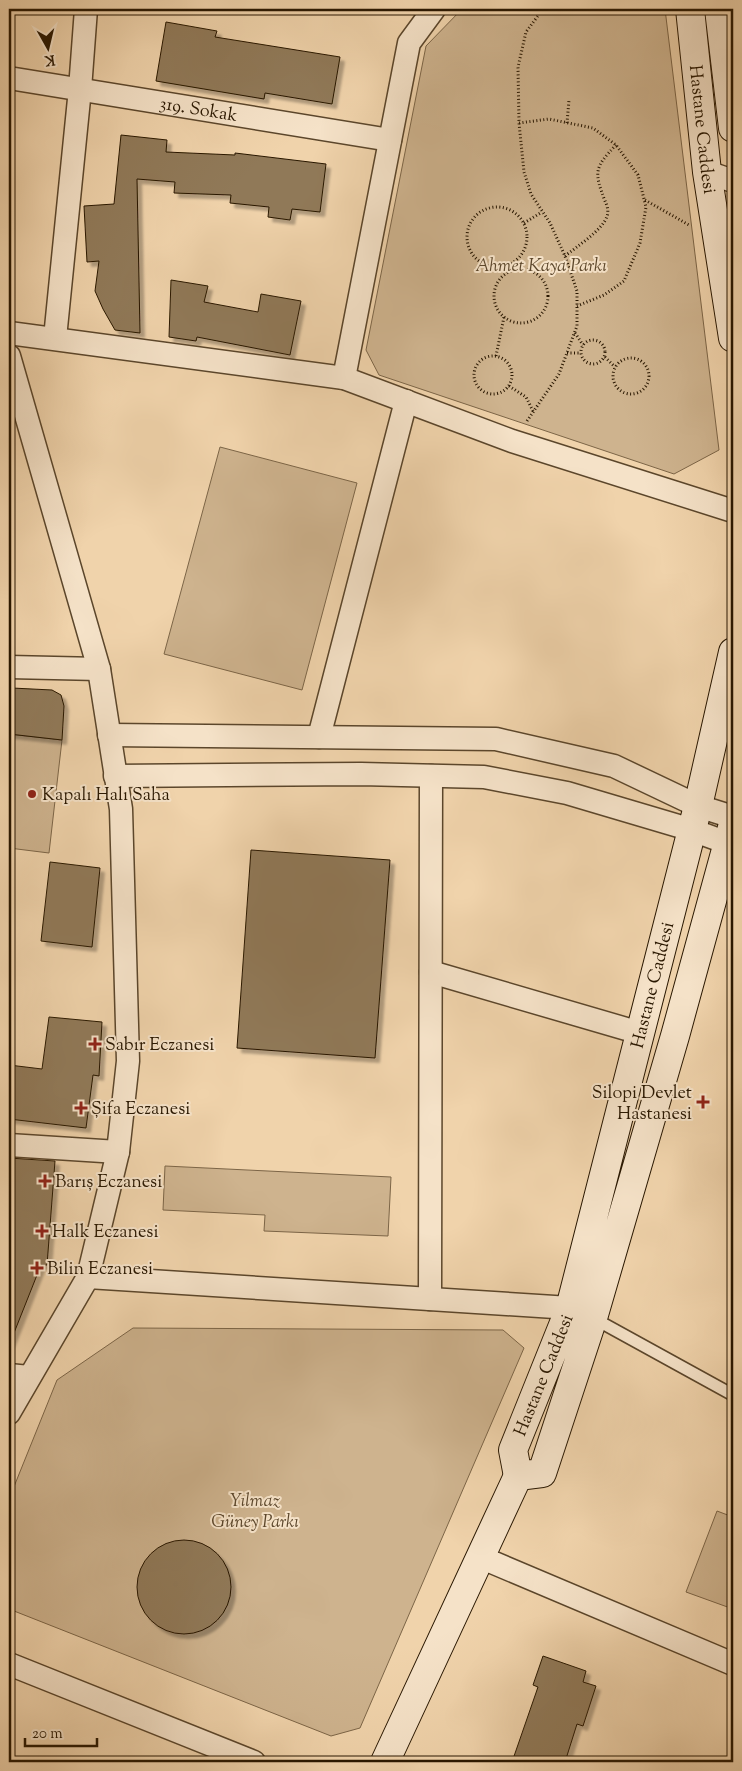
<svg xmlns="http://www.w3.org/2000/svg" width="742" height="1771" font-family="'Sorts Mill Goudy',serif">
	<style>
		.green { fill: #ceb38e; stroke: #7c6547 }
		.building { fill: #907959; stroke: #291700; filter: url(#shadow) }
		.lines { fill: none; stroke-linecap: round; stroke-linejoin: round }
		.lane-casing { stroke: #5b462b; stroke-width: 14 }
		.street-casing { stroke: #5b462b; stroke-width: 25 }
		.secondary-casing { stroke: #291700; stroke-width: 30 }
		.path { stroke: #291700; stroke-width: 3; stroke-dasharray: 1 2.5; stroke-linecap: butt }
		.lane { stroke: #f5e2c8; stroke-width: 11 }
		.street { stroke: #f5e2c8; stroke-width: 22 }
		.secondary { stroke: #f5e2c8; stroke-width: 28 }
		.poi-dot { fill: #8f2418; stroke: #f5e2c8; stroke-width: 2 }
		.labels { text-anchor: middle; stroke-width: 4; stroke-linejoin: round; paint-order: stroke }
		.street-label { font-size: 18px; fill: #291700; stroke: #f5e2c8 }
		.park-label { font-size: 18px; font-style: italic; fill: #5b462b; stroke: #f5e2c8 }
		.poi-label { font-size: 18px; fill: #291700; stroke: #f5e2c8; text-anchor: start }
	</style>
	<defs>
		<filter id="shadow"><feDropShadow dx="4.5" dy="4.5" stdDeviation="1" flood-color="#0004"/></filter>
	</defs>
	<rect width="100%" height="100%" fill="#f0d3ab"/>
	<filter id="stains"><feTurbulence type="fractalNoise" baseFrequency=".004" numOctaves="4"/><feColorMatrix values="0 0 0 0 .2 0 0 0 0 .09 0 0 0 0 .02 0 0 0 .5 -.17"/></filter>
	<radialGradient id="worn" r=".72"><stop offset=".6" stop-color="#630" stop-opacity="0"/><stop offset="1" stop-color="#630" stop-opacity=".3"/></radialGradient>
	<g class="green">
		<path d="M 462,9 L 665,9 L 719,450 L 674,474 L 379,375 L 366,350 L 426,46 Z"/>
		<path d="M 220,447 L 357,483 L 302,690 L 164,654 Z"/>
		<path d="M 9,734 L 62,740 L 49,853 L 9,848 Z"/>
		<path d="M 165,1166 L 391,1177 L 388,1236 L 264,1231 L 265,1215 L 163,1210 Z"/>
		<path d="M 133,1328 L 503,1330 L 524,1348 L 360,1728 L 331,1736 L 9,1609 L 9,1499 L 57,1380 Z"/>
		<path d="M 717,1511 L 733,1517 L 733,1609 L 686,1592 Z"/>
	</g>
	<g class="building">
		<path d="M 166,22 L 217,31 L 215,37 L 340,57 L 332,104 L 265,93 L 264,99 L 156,81 Z"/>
		<path d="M 121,135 L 167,140 L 166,152 L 235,155 L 235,153 L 326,164 L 320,212 L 292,209 L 290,220 L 268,217 L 269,207 L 230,203 L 231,195 L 174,193 L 175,182 L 137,179 L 140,333 L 115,330 L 103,309 L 95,291 L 99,261 L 87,262 L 84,206 L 114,204 Z"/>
		<path d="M 171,280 L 208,286 L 204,302 L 258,312 L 261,294 L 301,301 L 290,355 L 197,337 L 196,341 L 169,337 Z"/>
		<path d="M 12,688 L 52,690 L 61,695 L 64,706 L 62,740 L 9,734 L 9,709 Z"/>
		<path d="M 251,850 L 390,860 L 375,1058 L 237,1048 Z"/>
		<path d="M 50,862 L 100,868 L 92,947 L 41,941 Z"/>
		<path d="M 49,1017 L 102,1022 L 99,1076 L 93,1075 L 86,1128 L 9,1119 L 9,1065 L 42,1069 Z"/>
		<path d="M 9,1158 L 55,1161 L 47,1265 L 41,1265 L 10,1343 Z"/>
		<circle cx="184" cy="1587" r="47"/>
		<path d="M 543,1656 L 586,1671 L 583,1682 L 596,1686 L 583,1726 L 577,1724 L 565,1762 L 512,1762 L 538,1687 L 533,1685 Z"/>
	</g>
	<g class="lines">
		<g class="lane-casing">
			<path id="lane" d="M 593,1318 L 733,1395"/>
		</g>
		<g class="street-casing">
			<g id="street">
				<path id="s1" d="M 9,78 L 390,140"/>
				<path d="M 707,172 L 733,181"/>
				<path d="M 9,333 L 344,378 L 512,441 L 733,511"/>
				<path d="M 55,338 L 80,89 L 86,9"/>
				<path d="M 9,356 L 99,669 L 121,809 L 128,1061 L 118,1152 L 88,1277 L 9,1413"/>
				<path d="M 344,378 L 409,43 L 434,9"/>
				<path d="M 9,667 L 99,669"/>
				<path d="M 109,735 L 496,739 L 614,766 L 698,806 L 733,817"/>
				<path d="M 319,737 L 406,401"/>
				<path d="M 115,776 L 361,774 L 484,777 L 567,793 L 692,830 L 733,845"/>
				<path d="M 431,972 L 640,1033"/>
				<path d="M 9,1145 L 118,1152"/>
				<path d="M 88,1277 L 570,1308 L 585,1315"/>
				<path d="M 430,1299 L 431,776"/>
				<path d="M 9,1375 L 29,1377"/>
				<path d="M 480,1557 L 733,1664"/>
				<path d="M 9,1664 L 254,1762"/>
			</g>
		</g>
		<g class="secondary-casing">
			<g id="secondary">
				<path id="s2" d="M 690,9 L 707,172 L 733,338"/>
				<path d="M 719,9 L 733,128"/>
				<path d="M 733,652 L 698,806 L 570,1308 L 513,1450 L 518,1476 L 542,1473 L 593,1318 L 675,1036 L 733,824"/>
				<path d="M 385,1762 L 518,1476"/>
			</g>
		</g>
		<g class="path">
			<path d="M 519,123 L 549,119 L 593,128 L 616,145 L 638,175 L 646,207 L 640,243 L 624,281 L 604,295 L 577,306"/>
			<path d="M 567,123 L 569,100"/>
			<path d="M 645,200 L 689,225"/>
			<circle cx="497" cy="237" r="30"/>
			<path d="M 524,223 L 542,212"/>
			<path d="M 565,256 C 576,247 603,230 607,216 C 609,211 607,205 605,201 C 594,172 594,168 616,145"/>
			<circle cx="521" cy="296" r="27"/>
			<path d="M 575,333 L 583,345"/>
			<circle cx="593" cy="352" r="12"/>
			<path d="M 567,353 L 581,353"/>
			<circle cx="493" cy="375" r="19"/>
			<path d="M 496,356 L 504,317"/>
			<path d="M 605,357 L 615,367"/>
			<circle cx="631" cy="376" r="18"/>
			<path d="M 509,386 L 526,397 L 533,411"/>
			<path d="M 527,421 L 559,374 L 577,326 L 577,291 L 565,256 L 550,223 L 531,194 L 524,172 L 519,123 L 518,67 L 526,32 L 543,9"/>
		</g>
		<use href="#lane" class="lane"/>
		<use href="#street" class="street"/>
		<use href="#secondary" class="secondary"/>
	</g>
	<g class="poi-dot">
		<circle cx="32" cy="794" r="5"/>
		<path d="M92.5 1036.5h5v5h5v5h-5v5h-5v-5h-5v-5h5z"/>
		<path d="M700.5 1094.5h5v5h5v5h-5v5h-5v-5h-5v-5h5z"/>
		<path d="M78.5 1100.5h5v5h5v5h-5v5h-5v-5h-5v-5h5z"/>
		<path d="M42.5 1173.5h5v5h5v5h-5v5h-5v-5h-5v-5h5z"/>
		<path d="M39.5 1223.5h5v5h5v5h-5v5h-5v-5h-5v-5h5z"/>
		<path d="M34.5 1260.5h5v5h5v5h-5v5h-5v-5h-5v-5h5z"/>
	</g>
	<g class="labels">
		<g class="street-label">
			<text dy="6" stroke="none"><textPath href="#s1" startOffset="192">319. Sokak</textPath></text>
			<text dy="6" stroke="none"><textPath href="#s2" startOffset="121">Hastane Caddesi</textPath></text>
			<text transform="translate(652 985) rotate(-76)" y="6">Hastane Caddesi</text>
			<text transform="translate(543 1375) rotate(-68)" y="6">Hastane Caddesi</text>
		</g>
		<g class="park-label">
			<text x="541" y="271">Ahmet Kaya Parkı</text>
			<text x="255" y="1506">Yılmaz<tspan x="255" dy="21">Güney Parkı</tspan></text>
		</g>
		<g class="poi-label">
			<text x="42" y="800">Kapalı Halı Saha</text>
			<text x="105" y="1050">Sabır Eczanesi</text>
			<text x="692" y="1098" text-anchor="end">Silopi Devlet<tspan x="692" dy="21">Hastanesi</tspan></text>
			<text x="91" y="1114">Şifa Eczanesi</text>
			<text x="55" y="1187">Barış Eczanesi</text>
			<text x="52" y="1237">Halk Eczanesi</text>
			<text x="47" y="1274">Bilin Eczanesi</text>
		</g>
	</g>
	<rect width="742" height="1771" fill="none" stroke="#f0d3ab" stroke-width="30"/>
	<rect x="10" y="10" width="722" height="1751" fill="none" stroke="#291700" stroke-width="2.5"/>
	<rect x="15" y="15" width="712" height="1741" fill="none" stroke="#291700"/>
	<g transform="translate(48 48) rotate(172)" stroke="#f5e2c8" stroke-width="4" paint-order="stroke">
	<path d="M0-4L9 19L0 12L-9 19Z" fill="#291700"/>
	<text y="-8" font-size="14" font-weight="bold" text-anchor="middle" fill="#291700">K</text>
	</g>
	<path d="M25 1738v8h72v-8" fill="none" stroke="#291700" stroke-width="2.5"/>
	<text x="32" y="1738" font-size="15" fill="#291700" stroke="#f5e2c8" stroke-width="4" paint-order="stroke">20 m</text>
	<rect width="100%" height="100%" filter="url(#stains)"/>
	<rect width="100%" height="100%" fill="url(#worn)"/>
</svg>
